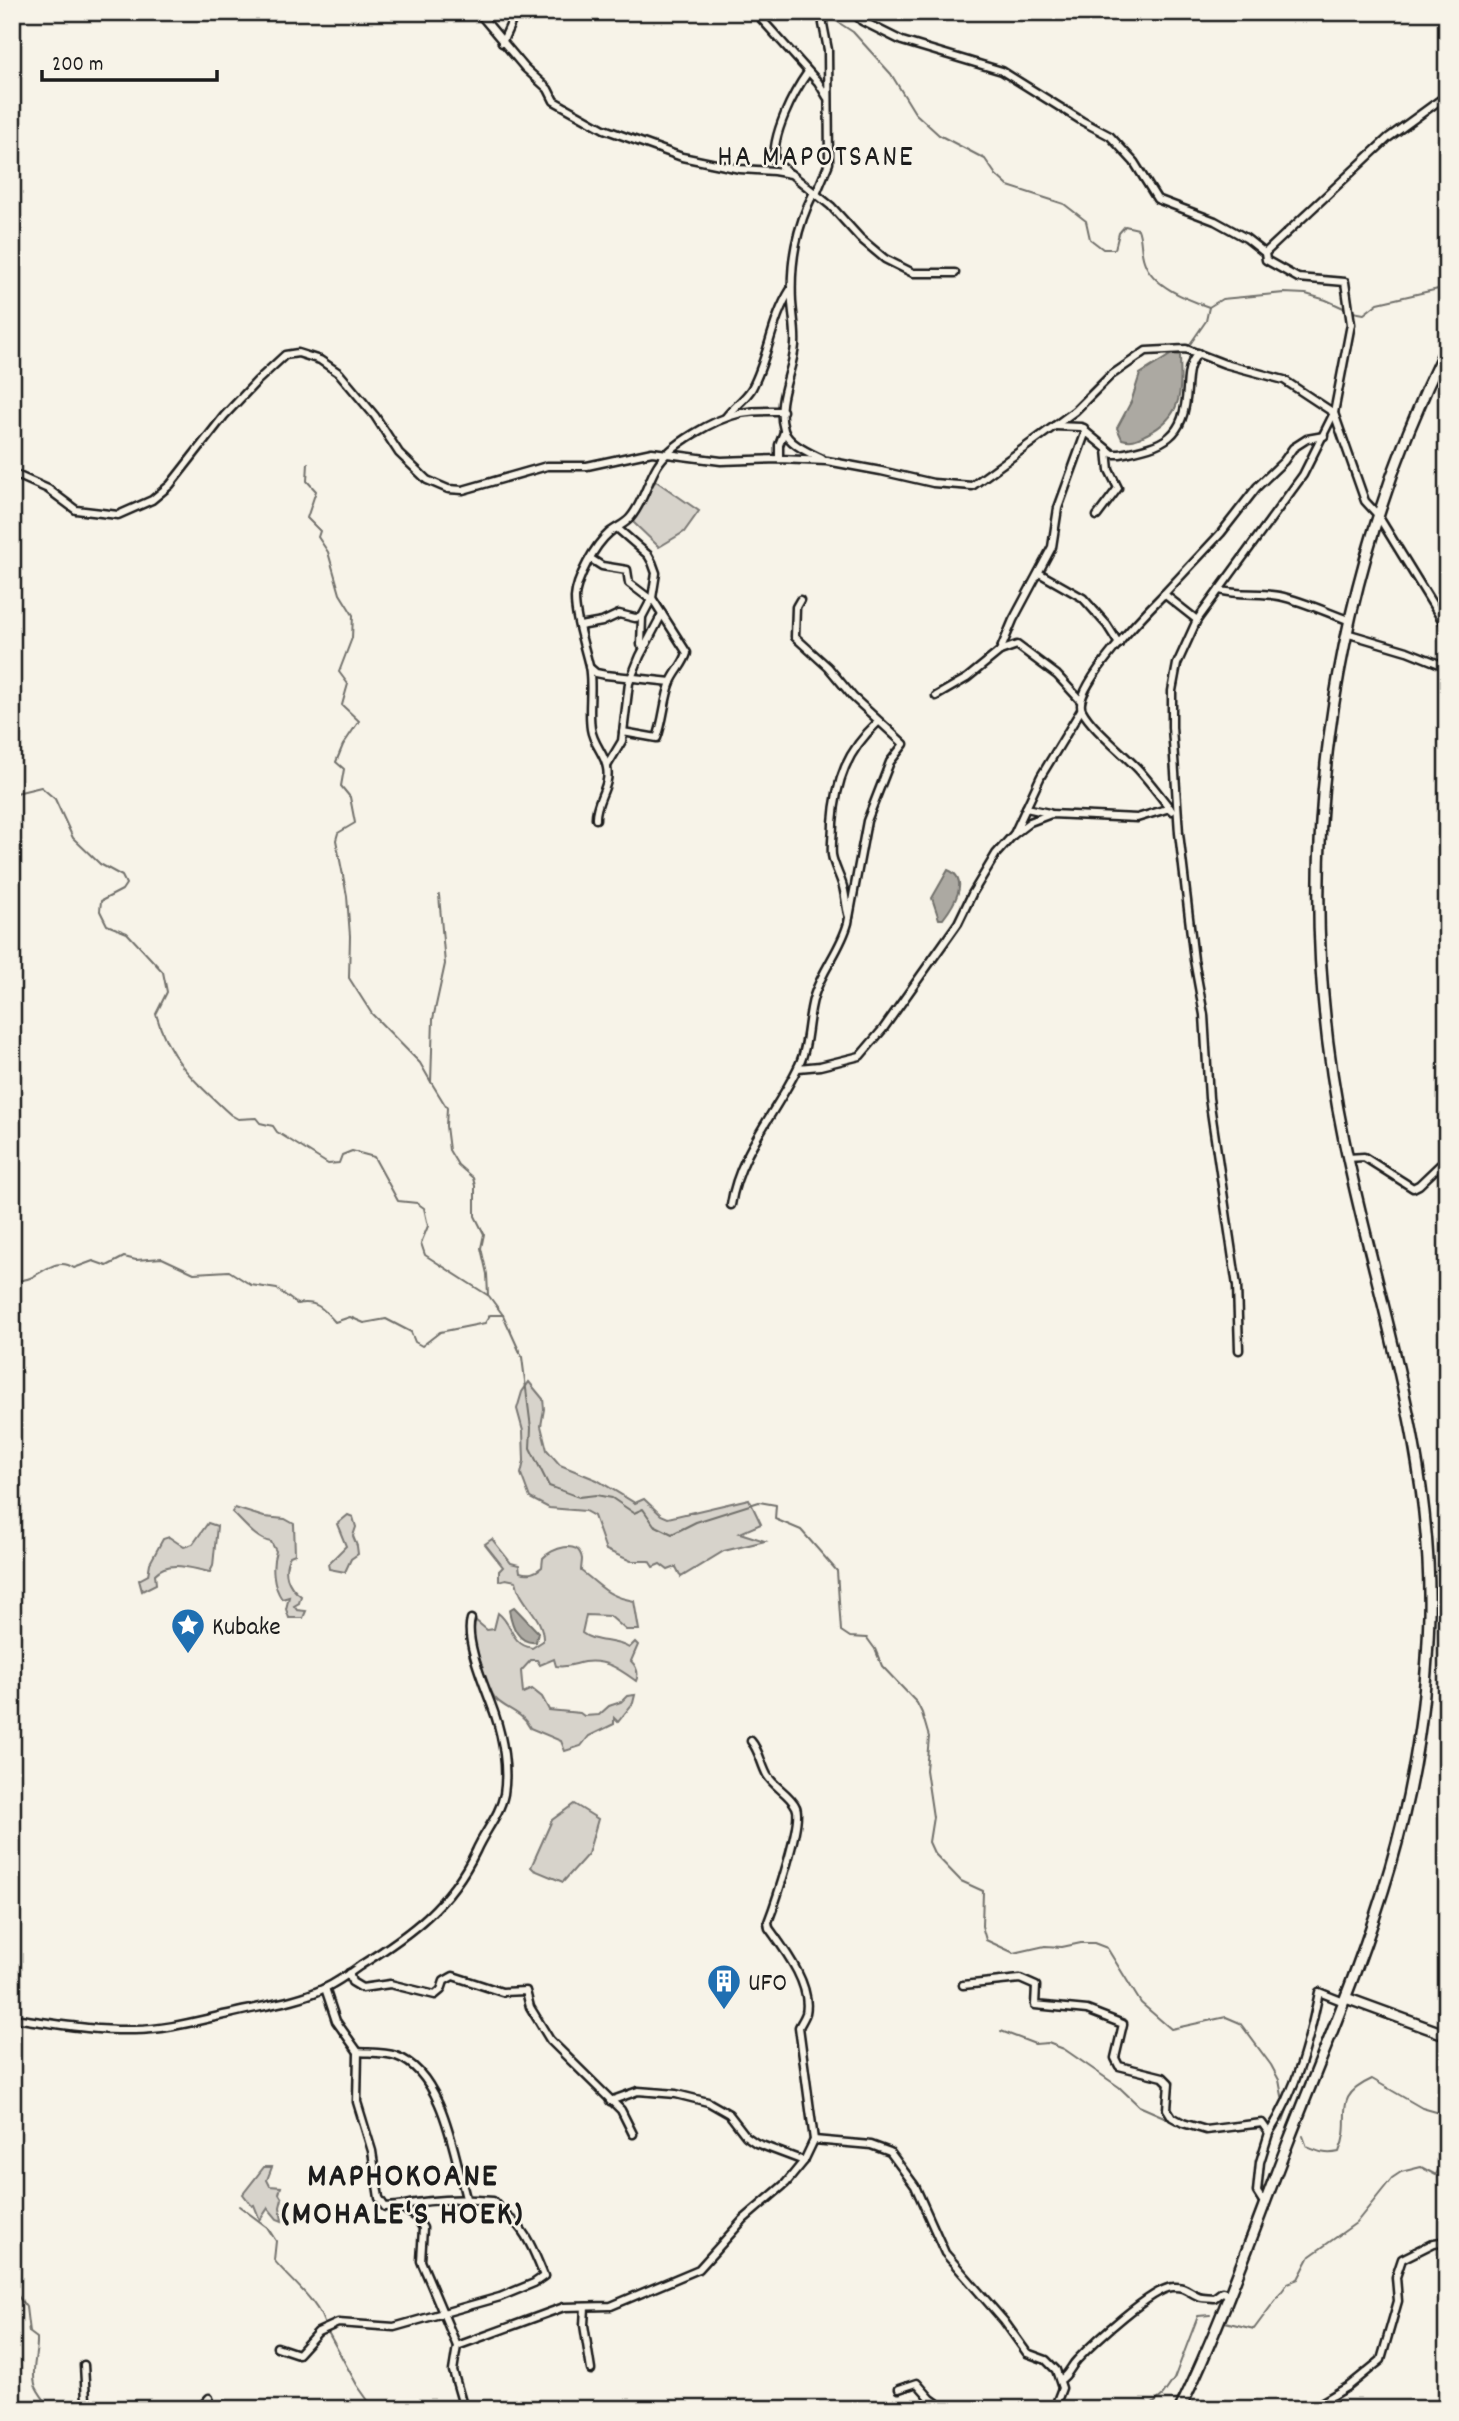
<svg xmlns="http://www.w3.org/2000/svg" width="1459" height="2421" font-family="Dekko,sans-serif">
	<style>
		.green { fill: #d7d3cb; stroke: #7a7874; stroke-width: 2 }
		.water { fill: #aca9a2; stroke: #72716c; stroke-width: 2 }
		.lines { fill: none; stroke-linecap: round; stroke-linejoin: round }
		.stream { stroke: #72716c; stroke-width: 2 }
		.minor-casing { stroke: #1c1c1c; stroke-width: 11 }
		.primary-casing { stroke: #1c1c1c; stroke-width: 14 }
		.minor { stroke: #f7f3e8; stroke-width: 6 }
		.primary { stroke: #f7f3e8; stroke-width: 9 }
		.labels { text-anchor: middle; stroke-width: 5; stroke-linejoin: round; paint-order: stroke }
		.poi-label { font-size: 26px; fill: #1c1c1c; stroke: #f7f3e8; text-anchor: start }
		.quarter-label { font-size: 30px; letter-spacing: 2px; fill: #1c1c1c; stroke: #f7f3e8 }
		.district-label { font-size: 33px; font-weight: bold; letter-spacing: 2px; fill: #1c1c1c; stroke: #f7f3e8 }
	</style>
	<rect width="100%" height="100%" fill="#f7f3e8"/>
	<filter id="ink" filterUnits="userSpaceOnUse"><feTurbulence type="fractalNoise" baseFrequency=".0143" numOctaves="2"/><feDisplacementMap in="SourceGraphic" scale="14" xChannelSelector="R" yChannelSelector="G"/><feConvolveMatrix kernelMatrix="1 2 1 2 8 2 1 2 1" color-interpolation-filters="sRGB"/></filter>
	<g filter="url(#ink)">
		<g class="green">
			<path d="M 656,481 L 699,511 L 684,532 L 659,547 L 633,522 L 650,488 Z"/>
			<path d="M 529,1382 L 543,1399 L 544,1409 L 541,1426 L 547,1450 L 560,1465 L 597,1480 L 635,1503 L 644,1499 L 661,1515 L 668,1518 L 749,1499 L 761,1524 L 740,1533 L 765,1541 L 724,1551 L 681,1577 L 676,1567 L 668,1570 L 660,1564 L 653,1567 L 649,1561 L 631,1561 L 606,1550 L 594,1516 L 585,1511 L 549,1508 L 530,1498 L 521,1474 L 524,1461 L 523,1431 L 517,1409 L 522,1392 Z"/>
			<path d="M 235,1508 L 264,1517 L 285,1519 L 294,1524 L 295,1554 L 290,1556 C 282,1571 287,1586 301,1596 L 299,1603 L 294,1606 L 297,1610 L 306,1611 L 303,1618 L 289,1618 L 286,1609 L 289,1597 L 282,1599 C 273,1586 271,1566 276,1551 L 271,1542 C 256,1540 243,1522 232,1512 Z"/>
			<path d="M 348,1515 L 353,1517 L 356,1527 L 353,1536 L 357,1546 L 358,1554 L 351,1559 L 345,1572 L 329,1569 L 328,1564 L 346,1546 L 337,1524 Z"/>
			<path d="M 208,1523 L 217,1526 L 213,1566 L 210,1572 C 193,1569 169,1559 155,1574 L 156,1584 L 142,1591 L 139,1580 L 148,1575 L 150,1563 L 163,1539 L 169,1537 L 184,1547 L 193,1544 Z"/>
			<path d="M 492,1539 L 511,1563 L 519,1565 L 520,1572 C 529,1575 535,1573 542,1567 L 543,1558 C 551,1549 579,1538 582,1559 C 582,1563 581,1567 581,1571 C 603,1587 606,1596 634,1601 L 639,1630 L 626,1630 L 610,1616 L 586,1615 L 582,1633 C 594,1643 615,1639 629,1648 L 635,1642 L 638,1645 L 631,1661 C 637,1667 639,1674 636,1681 C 619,1669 606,1659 584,1662 C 574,1664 567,1668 556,1666 L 554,1659 L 540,1665 L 537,1660 L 531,1660 L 521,1671 L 523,1693 L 532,1689 L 542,1697 L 549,1710 L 580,1713 L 584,1716 L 599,1715 L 609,1706 L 621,1702 L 627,1696 L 635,1695 L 633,1703 L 618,1722 L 614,1718 L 614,1724 L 589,1736 L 581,1746 L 565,1751 L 561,1741 L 530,1728 C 522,1711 504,1709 495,1698 C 490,1691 490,1685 483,1679 L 471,1631 L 475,1620 L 487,1630 L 494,1629 L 498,1613 C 513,1624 510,1644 532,1648 L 543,1641 C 544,1615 520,1605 516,1581 L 506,1579 L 499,1581 L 499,1571 L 503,1567 L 485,1544 Z"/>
			<path d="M 574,1804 L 598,1819 L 588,1854 L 563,1882 L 534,1870 L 531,1867 L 552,1820 Z"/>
			<path d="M 264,2167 L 272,2167 L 267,2180 L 270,2186 L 281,2187 L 279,2194 L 282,2199 L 280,2207 L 282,2221 L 277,2219 L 268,2208 L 260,2220 L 254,2205 L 252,2206 L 243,2194 Z"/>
		</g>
		<g class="water">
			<path d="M 1172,354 L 1180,355 C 1181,391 1184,416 1147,434 C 1137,439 1133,442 1122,439 L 1117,428 L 1131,402 L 1140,374 Z"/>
			<path d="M 948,870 C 971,879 953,906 943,919 L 939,919 L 932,898 Z"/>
			<path d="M 514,1607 L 538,1632 L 536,1642 C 518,1644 512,1626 509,1610 Z"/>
		</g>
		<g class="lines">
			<g class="stream">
				<path d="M 824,13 L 853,32 L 891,74 L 915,113 L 939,135 L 985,159 L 996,175 L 1008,186 L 1064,204 L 1086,221 L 1090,239 L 1103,249 L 1115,249 L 1119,233 L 1125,226 L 1138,229 C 1142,239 1140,250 1144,261 C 1152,286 1186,299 1209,307 L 1222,299 L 1284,293 L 1306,294 L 1326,300 L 1348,310"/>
				<path d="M 1353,312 L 1364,314 L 1378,303 L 1447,287"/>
				<path d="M 1188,347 L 1206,321 L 1209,307"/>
				<path d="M 308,463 L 307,481 L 316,491 L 307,518 L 320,531 L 318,537 L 328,552 L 340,594 L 353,615 L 352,638 L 339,672 L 348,684 L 342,705 L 359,721 L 343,745 L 336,762 L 344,769 L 341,786 L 350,797 L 355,823 L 338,833 L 336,840 L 347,896 L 350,936 L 349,978 L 372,1014 L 420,1063 L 431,1082"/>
				<path d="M 12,794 L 41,787 L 55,799 L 73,838 L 100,864 L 122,876 L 126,884 L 122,890 L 101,901 L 100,911 L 107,925 L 127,933 L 163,972 L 167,992 L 156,1014 C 169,1061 196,1083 231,1115 L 238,1119 L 256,1118 L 260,1123 L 273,1126 L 277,1132 L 328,1164 L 339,1163 L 342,1155 L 352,1151 L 374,1157 L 398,1201 L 417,1203 L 424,1208 L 428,1226 L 421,1243 L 425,1255 L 489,1296 L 503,1315 L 522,1357 L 531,1428 L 530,1448 L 549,1486 L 579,1497 L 596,1495 L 612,1498 L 634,1513 L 643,1509 L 654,1525 L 672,1534 L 696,1522 L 759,1502 L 776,1505 L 775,1519 L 801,1530 L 837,1571 L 841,1631 L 850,1637 L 867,1638 L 875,1649 L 882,1666 L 917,1703 L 922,1713 L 929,1737 L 926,1770 L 933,1817 L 929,1842 L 934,1853 L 961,1881 L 983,1891 L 982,1926 L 986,1940 L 1014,1953 L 1045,1946 L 1062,1947 L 1081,1943 L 1094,1943 L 1107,1948 L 1141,2003 L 1171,2029 L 1226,2017 L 1240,2023 L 1271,2065 L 1279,2080 L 1283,2101"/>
				<path d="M 439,895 L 445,964 L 433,1019 L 431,1082 L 447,1108 L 446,1126 L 449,1150 L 458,1165 L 473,1178 L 475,1186 L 475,1216 L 484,1234 L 481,1248 L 487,1274 L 488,1295"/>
				<path d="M 12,1282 C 18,1281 25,1280 30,1278 C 45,1271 58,1257 74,1268 L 93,1261 L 107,1266 L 124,1257 L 136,1260 L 162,1258 L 194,1273 L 229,1271 L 251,1285 L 277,1289 L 297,1304 C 316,1300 323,1308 335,1322 L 350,1317 L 364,1323 L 386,1319 L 411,1332 L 415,1342 L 422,1346 L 440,1332 L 485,1323 L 490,1315 L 503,1315"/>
				<path d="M 1001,2031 L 1035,2044 L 1048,2043 L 1064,2049 L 1119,2087 L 1139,2106 L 1171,2120"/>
				<path d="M 1275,2127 L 1283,2121 L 1287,2110 L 1285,2106"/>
				<path d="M 1227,2130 L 1263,2128"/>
				<path d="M 1303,2136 L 1307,2147 C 1319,2152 1326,2155 1339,2152 C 1355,2116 1328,2099 1372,2079 L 1422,2108 L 1447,2115"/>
				<path d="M 239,2206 L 267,2227 L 276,2241 L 274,2260 C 289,2279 321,2303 325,2327"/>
				<path d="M 12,2254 L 12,2257"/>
				<path d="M 12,2288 L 26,2307 L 29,2332 L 37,2338 C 38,2353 31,2368 35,2384 C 37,2392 46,2401 51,2409"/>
				<path d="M 1225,2322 L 1254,2329 L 1288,2283 L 1298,2279 L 1310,2256 L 1356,2223 L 1392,2178 L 1401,2172 L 1421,2167 L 1436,2175 L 1440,2166 L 1447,2162"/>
				<path d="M 328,2332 L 357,2385 L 374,2409"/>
				<path d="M 1147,2409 L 1163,2395 L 1174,2379 L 1198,2316 L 1210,2315"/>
			</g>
			<g class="minor-casing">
				<g id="minor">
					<path d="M 478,12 L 525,68 L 548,89 L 554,101 L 604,129 L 682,157 L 740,169 L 774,171 L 791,174 L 831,206 L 860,238 L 885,259 L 913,273 L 955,273"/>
					<path d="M 755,12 L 818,82 L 827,97"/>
					<path d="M 853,12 L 862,21 L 902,41 L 1002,71 L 1082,121 L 1110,136 L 1134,162 L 1157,199 L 1215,221 L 1246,238 L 1265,253 L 1266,260 L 1298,278 L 1345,282 L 1351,324 L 1334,413 L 1303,475 L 1197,620 L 1177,664 L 1172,691 L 1172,727 L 1179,833 L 1194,960 L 1204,1015 L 1209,1098 L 1237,1286 L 1239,1350"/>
					<path d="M 502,43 L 516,12"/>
					<path d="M 789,173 L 775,161 C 771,136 793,93 808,72"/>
					<path d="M 814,192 C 796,228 790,262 792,302 C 793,317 796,330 795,345 C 793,373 775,400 784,430 C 788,444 810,453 822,459"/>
					<path d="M 816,194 L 829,163 L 828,50 L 823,24 L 823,12"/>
					<path d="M 1265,253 L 1388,138 L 1447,95"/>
					<path d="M 726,417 C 733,407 746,399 752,388 C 769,356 771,320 791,289"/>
					<path d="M 1085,431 L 1113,454 L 1120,454 C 1165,445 1184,439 1187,389 C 1188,374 1188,365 1198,353"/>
					<path d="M 779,459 L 779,445 L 784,432"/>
					<path d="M 12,473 L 48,489 L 76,510 L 118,515 L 152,500 L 170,485 L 224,416 L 257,381 L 285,355 L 298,353 L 320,360 L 339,373 L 375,416 L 399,453 L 427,480 L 448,489 L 463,490 L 547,466 L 587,466 L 652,452 L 721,461 L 779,459 L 827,461 L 881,471 L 933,483 L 972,486 L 1075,411 L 1110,376 L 1146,351 L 1186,349 L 1225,364 L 1284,380 L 1334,413 L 1365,501 L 1377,514 L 1447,628"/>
					<path d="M 1097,516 L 1118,488 L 1109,470 L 1107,450"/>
					<path d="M 617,528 L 648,555 L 652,562 L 656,573 L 652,598 L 687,653 C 684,664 675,672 671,682 C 664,700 664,720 657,738 L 623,732"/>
					<path d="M 591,559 L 602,566 L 627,570 L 629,583 L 650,599"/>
					<path d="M 1039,573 L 1083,598 L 1107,625 L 1119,644"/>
					<path d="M 1219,590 C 1239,596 1259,592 1279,596 C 1303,601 1326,612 1348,620"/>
					<path d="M 1164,594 L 1221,533 L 1257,487 L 1284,461 L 1293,448 L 1307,439 L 1324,436"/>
					<path d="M 580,626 L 602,622 L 619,614 L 635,618 L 642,617"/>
					<path d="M 1346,633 L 1407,651 L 1447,667"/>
					<path d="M 644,647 L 641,645 L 642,617 L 652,598"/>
					<path d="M 1000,651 L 1013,620 L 1052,547 L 1058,508 L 1085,434 L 1084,428 L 1081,427 L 1054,426"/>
					<path d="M 589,667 L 596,673 L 606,675 L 671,682"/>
					<path d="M 936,696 L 967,678 L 1000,651 L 1017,645 L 1057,675 L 1081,701"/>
					<path d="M 607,766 L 622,741 L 629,683 L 640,656 L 662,614"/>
					<path d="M 1026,808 L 1049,813"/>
					<path d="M 1172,811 C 1161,797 1150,782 1138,769 C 1123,753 1091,728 1082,710 C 1071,689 1148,610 1164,594 L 1197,620"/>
					<path d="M 596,819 C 595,800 611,787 607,768 C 605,754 593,744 591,729 C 588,709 593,686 589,666 C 584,644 575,620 575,598 C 576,579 595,545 609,533 C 616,527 624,525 630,518 C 643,503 647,483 657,466 C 670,444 715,419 741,413 C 755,410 769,411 783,411"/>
					<path d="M 1014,834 L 1041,776 L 1081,710"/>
					<path d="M 849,917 C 846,908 846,900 844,891 C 842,879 834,867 832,855 C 831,845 833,833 833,823 C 836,780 847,751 878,722"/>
					<path d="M 798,1068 L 820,1066 L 860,1056 L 883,1029 L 958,923 L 972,894 L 996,854 L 1013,835 L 1030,822 L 1051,814 L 1137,818 L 1170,808"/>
					<path d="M 1348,1158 L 1364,1157 L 1413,1188 L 1419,1185 L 1441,1164"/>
					<path d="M 731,1205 C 739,1152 777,1112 799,1065 C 809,1045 807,1018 814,996 C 822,970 841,949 848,923 L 867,821 L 890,762 L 904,744 L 853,697 L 828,667 L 795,637 L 796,607 L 800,600"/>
					<path d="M 349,1973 L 352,1982 L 362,1988 L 390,1984 L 435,1995 L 441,1990 L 444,1981 L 453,1976 L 502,1992 L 526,1991 L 530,2007 L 550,2040 L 621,2110 L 633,2134"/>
					<path d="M 963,1985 L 1020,1979 L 1036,1986 L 1035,2005 L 1087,2010 L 1123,2024 L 1115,2058 L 1119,2066 L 1163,2077 L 1169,2083 L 1167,2109 L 1172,2117 L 1183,2123 L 1206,2130 L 1262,2123 L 1269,2133 L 1260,2162 L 1257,2192 L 1264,2203"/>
					<path d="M 325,1988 L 336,2021 L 358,2052 L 357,2102 L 372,2151 L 379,2198 L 385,2207 L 399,2206 L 416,2217 L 423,2228 L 421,2261 L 457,2346 L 453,2371 L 464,2409"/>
					<path d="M 12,2018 C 52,2023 93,2031 134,2030 C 167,2030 200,2020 233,2013 C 262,2006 299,2001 325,1988 C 338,1982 350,1973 361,1965 C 411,1934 450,1905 476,1851 C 484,1832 500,1815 504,1794 C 508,1769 503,1739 495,1715 C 487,1691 464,1642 471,1619"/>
					<path d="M 358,2052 C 370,2053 384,2052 396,2056 C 443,2072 454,2155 466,2198"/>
					<path d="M 610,2101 L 638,2091 L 676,2094 L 708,2102 L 729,2114 L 746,2136 L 756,2143 L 804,2161"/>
					<path d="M 1269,2133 C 1297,2089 1309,2042 1319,1992 L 1344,2002"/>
					<path d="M 814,2140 L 871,2145 L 890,2152 L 915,2186 L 945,2253 L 1004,2321 L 1027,2353 L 1046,2360 L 1056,2370 L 1062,2388 L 1054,2409"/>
					<path d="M 585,2307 L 584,2325 L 591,2370"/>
					<path d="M 457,2346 L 564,2307 L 611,2306 L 699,2269 L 744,2219 L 786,2183 L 804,2161 L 814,2140 L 799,2027 C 801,2023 805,2017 806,2013 C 812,1985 784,1949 769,1928 L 768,1922 C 775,1904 803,1821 796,1807 C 790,1794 774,1787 767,1775 C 761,1764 759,1750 751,1741"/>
					<path d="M 277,2347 L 298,2354 L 318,2332 L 338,2323 L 394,2327 L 500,2297 L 534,2283 L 544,2276 C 537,2259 527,2232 513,2221 C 505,2215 500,2209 493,2201 C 462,2198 430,2199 399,2206"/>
					<path d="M 84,2365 L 86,2400 L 92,2409"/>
					<path d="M 1060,2380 C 1069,2375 1070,2367 1077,2360 C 1093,2343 1152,2288 1173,2287 C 1185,2286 1188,2292 1198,2296 C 1202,2298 1209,2297 1214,2298 L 1222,2292 L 1229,2294"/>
					<path d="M 899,2389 L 917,2383 L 931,2399 L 945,2409"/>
					<path d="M 199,2409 L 209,2398"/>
					<path d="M 1311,2409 L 1349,2386 L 1381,2360 L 1398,2301 L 1396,2277 L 1402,2259 L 1434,2243 L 1447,2241"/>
				</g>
			</g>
			<g class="primary-casing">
				<g id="primary">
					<path d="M 1346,1998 L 1447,2035"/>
					<path d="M 1180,2409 C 1222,2322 1254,2230 1289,2140 C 1324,2050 1363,1961 1390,1868 C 1414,1786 1427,1700 1429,1614 C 1432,1448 1377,1300 1344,1140 C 1288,870 1327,591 1447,345"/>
				</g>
			</g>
			<use href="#minor" class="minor"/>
			<use href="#primary" class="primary"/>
		</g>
	</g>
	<defs>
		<g id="sight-pin" transform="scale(1.75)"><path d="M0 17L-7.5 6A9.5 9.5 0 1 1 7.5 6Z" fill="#1f6fb2" stroke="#f7f3e8"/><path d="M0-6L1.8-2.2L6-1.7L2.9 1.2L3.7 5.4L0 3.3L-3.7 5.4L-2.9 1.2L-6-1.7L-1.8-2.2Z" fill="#fff"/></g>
		<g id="building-pin" transform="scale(1.75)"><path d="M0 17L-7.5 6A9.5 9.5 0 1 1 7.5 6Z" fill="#1f6fb2" stroke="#f7f3e8"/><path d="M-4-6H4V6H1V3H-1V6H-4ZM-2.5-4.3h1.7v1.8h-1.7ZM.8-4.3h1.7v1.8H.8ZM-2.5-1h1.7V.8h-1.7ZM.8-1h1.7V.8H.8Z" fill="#fff"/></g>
	</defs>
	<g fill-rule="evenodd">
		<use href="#sight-pin" x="188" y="1625"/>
		<use href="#building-pin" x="724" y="1981"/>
	</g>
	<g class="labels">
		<g class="poi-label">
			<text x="212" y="1634">Kubake</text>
			<text x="748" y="1990">UFO</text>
		</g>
		<g class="quarter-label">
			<text x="816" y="165">HA MAPOTSANE</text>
		</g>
		<g class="district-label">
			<text x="403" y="2185">MAPHOKOANE<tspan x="403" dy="38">(MOHALE'S HOEK)</tspan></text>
		</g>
	</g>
	<rect width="1459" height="2421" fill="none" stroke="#f7f3e8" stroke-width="42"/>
	<rect x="21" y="21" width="1417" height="2379" fill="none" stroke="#1c1c1c" stroke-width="2.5" filter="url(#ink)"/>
	<path d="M42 70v10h175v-10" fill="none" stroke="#1c1c1c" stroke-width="3.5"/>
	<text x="52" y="70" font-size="21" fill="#1c1c1c" stroke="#f7f3e8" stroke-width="5" paint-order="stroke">200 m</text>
</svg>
